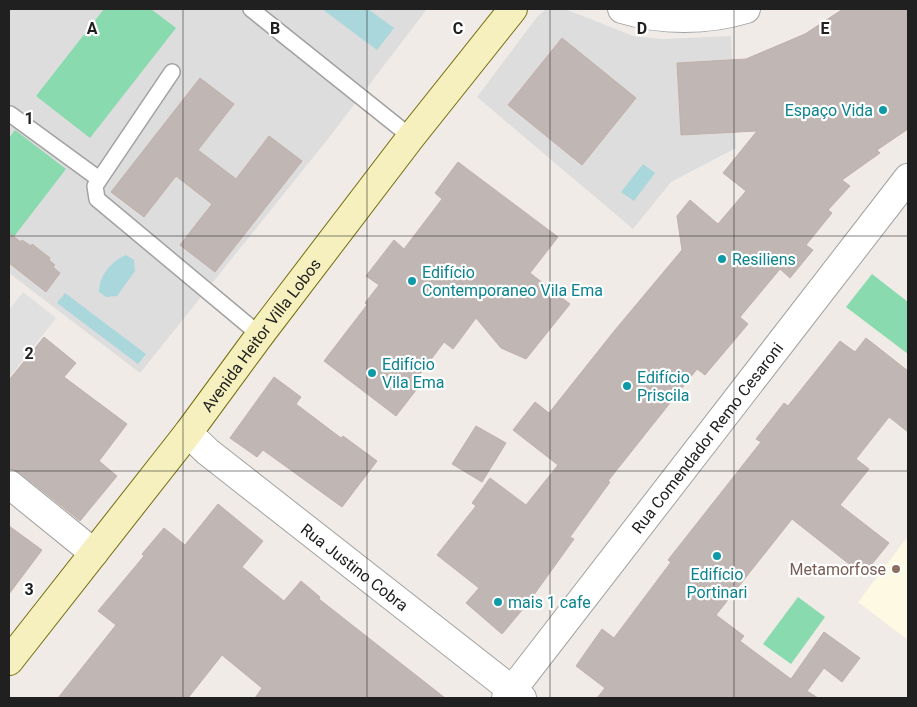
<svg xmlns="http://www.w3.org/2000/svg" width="917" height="707" font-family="Roboto,sans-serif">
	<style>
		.residential { fill: #dedddd }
		.education { fill: #fdf9e2 }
		.pitch { fill: #89daae }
		.parking { fill: #e0e0e0 }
		.water { fill: #a9d7db }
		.building { fill: #c0b6b3; stroke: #c1b0a9 }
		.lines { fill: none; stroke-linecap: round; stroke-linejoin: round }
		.lane-casing { stroke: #a1a1a1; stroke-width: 18 }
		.street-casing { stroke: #a1a1a1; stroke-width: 30 }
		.secondary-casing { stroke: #726d0b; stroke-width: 30 }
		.lane { stroke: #fff; stroke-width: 15 }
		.street { stroke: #fff; stroke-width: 28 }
		.secondary { stroke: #f6f0be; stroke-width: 28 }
		.grid { fill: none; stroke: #202020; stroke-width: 1; stroke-opacity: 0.55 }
		.culture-dot { fill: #0f9aa8; stroke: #fff; stroke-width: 2 }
		.education-dot { fill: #8d6e63; stroke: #fff; stroke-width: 2 }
		.labels { text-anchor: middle; stroke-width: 4.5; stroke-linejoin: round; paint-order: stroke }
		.culture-label { font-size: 16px; fill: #0d838f; stroke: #fff; text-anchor: start }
		.street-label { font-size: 16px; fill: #202020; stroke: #fff }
		.education-label { font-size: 16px; fill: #785e54; stroke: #fff; text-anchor: end }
		.grid-label { font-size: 16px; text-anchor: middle; font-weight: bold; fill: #202020; stroke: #fff; stroke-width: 4.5; stroke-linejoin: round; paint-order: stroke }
	</style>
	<rect width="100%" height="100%" fill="#f0ebe6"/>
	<g class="residential">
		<path d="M 9,9 L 427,9 L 331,135 L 140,373 L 9,273 Z"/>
		<path d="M 546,9 L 565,9 L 633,36 L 663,39 L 731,36 L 736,148 L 671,182 L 633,229 L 477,97 L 537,17 Z"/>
	</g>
	<path class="education" d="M 908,536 L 908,640 L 858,602 Z"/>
	<g class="pitch">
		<path d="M 104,9 L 151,9 L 176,28 L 90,138 L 36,96 Z"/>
		<path d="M 15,130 L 66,169 L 9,243 L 9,138 Z"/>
		<path d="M 872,274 L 908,302 L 908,354 L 846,307 Z"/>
		<path d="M 798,597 L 825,617 L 791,664 L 763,644 Z"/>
	</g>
	<path class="parking" d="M 23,292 L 56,318 L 9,378 L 9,310 Z"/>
	<g class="water">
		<path d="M 322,9 L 368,9 L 394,28 L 377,50 Z"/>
		<path d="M 643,164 L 655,173 L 634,201 L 621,192 Z"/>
		<path d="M 126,255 L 134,260 L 135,271 L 117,296 L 106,297 L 99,292 C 99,276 111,261 126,255 Z"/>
		<path d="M 65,293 L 146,354 L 138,364 L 57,303 Z"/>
	</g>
	<g class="building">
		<path d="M 843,9 L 908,9 L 908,129 L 877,150 L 880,153 L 842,180 L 850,186 L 828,210 L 832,213 L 806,245 L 813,250 L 790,278 L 780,269 L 740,317 L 748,324 L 705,375 L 697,369 L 608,481 L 610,482 L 570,537 L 574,539 L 528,603 L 502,634 L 466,603 L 479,588 L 437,555 L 476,506 L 472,503 L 490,478 L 526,505 L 558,465 L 513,430 L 535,402 L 549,413 L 615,330 L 682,250 L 677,216 L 690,200 L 718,224 L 746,191 L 723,173 L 757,131 L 681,135 L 677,63 L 746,59 L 805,34 Z"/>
		<path d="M 562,38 L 636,98 L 582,165 L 508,105 Z"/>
		<path d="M 200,78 L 234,104 L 198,150 L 236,179 L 269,136 L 302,161 L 215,272 L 180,245 L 212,204 L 176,176 L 144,217 L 111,192 Z"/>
		<path d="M 458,162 L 558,237 L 530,273 L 570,304 L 526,359 L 501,348 L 476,318 L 453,349 L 444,342 L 415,381 L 420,385 L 396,416 L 324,361 L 367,305 L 365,303 L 379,285 L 366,276 L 394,240 L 404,249 L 442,199 L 435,193 Z"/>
		<path d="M 9,233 L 21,242 L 22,240 L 31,246 L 32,244 L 50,258 L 49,260 L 55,265 L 53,267 L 60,273 L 46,292 L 9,263 Z"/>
		<path d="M 44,337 L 76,363 L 64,377 L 127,424 L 99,461 L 117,476 L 80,521 L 19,472 L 9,469 L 9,380 Z"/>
		<path d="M 866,338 L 908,371 L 908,432 L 889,417 L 856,459 L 869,469 L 840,505 L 889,543 L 863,575 L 792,519 L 716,615 L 744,636 L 740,641 L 791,679 L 824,632 L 860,658 L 842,682 L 824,668 L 807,691 L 818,698 L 597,698 L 605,688 L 576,666 L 602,629 L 614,638 L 671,562 L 668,560 L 761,442 L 756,439 L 784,403 L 788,406 L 840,341 L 855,352 Z"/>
		<path d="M 274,377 L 301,397 L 296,404 L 341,438 L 343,436 L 377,461 L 342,507 L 263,450 L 257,457 L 230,438 Z"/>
		<path d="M 476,426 L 506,443 L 482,482 L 452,464 Z"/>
		<path d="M 218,504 L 263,541 L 242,567 L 284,601 L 301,581 L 320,597 L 319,599 L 445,698 L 255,698 L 262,688 L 222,655 L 188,698 L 58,698 L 116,625 L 98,611 L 144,556 L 142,554 L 164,528 L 185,545 Z"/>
		<path d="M 9,526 L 42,550 L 9,594 Z"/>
	</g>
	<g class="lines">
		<g class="lane-casing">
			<g id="lane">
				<path d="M 251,9 L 411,137"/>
				<path d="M 172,72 L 95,186 L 97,199 L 260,335"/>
				<path d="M 10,114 L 99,179"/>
			</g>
		</g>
		<g class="street-casing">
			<g id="street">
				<path d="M 622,9 C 661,21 707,21 746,9"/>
				<path id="s1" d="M 188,433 L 208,452 L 522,698"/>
				<path d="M 9,484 L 94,553"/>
				<path id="s2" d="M 506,698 L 908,178"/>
			</g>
		</g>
		<g class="secondary-casing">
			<g id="secondary">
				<path id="s3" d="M 9,661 L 188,433 L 260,335 L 411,137 L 513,9"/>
			</g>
		</g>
		<use href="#lane" class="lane"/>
		<use href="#street" class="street"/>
		<use href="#secondary" class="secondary"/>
	</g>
	<path class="grid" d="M 183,9 L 183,698M 367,9 L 367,698M 550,9 L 550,698M 734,9 L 734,698M 9,236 L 908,236M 9,471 L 908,471"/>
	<g class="culture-dot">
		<circle cx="883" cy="110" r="5"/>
		<circle cx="722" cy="259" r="5"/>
		<circle cx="412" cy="281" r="5"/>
		<circle cx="372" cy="373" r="5"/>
		<circle cx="627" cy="386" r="5"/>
		<circle cx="717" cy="556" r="5"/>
		<circle cx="498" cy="602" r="5"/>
	</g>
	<circle class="education-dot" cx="896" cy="569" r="5"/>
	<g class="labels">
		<g class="culture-label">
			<text x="873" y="116" text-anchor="end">Espaço Vida</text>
			<text x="732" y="265">Resiliens</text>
			<text x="422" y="278">Edifício<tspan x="422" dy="18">Contemporaneo Vila Ema</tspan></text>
			<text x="382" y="370">Edifício<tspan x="382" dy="18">Vila Ema</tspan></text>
			<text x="637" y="383">Edifício<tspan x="637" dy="18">Priscila</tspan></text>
			<text x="717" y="580" text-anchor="middle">Edifício<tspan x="717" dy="18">Portinari</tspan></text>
			<text x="508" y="608">mais 1 cafe</text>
		</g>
		<g class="street-label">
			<text dy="6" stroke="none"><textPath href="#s3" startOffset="412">Avenida Heitor Villa Lobos</textPath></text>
			<text dy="6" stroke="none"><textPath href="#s2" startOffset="329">Rua Comendador Remo Cesaroni</textPath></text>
			<text dy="6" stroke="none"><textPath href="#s1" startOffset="214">Rua Justino Cobra</textPath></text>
		</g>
		<g class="education-label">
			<text x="886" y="575">Metamorfose</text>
		</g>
	</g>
	<g class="grid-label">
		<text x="92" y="34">A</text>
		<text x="275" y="34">B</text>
		<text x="458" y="34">C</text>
		<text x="642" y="34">D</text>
		<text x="825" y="34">E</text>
		<text x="29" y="124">1</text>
		<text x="29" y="359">2</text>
		<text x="29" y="595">3</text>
	</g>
	<rect width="917" height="707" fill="none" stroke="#202020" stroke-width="20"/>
</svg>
